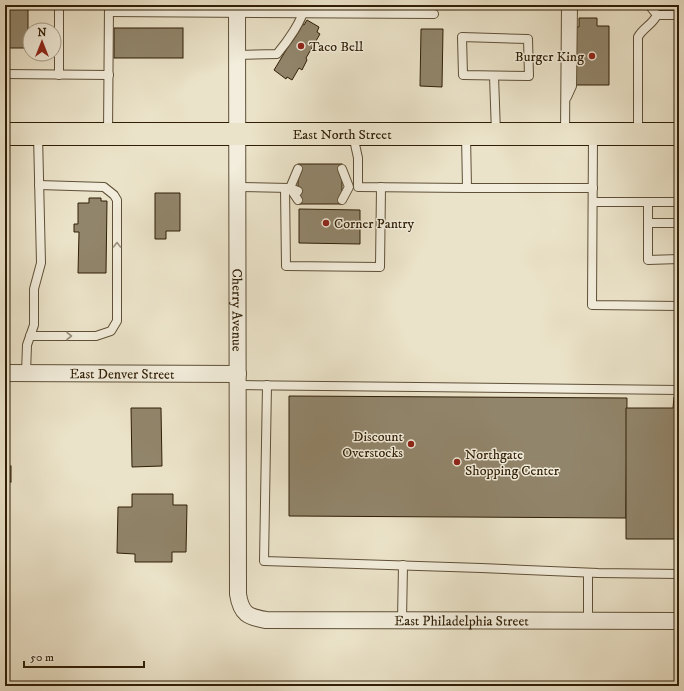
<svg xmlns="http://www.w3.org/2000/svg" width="684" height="691" font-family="'IM FELL DW Pica',serif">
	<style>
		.building { fill: #91856b; stroke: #301f06 }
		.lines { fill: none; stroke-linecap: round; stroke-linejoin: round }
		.lane-casing { stroke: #5f5037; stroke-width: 10 }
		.street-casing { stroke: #5f5037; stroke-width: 18 }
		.primary-casing { stroke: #301f06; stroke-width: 24 }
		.lane { stroke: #f2eddc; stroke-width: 8 }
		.street { stroke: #f2eddc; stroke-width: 16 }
		.primary { stroke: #ebe3c9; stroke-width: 22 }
		.oneway { stroke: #9b907c }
		.poi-dot { fill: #8f2418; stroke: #f2eddc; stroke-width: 1.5 }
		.labels { text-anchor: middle; stroke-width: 3; stroke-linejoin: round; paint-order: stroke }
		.poi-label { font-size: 14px; fill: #301f06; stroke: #f2eddc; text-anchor: start }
		.street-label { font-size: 14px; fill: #301f06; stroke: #f2eddc }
	</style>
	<rect width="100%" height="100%" fill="#ebe3c9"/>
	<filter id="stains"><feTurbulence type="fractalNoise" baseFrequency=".005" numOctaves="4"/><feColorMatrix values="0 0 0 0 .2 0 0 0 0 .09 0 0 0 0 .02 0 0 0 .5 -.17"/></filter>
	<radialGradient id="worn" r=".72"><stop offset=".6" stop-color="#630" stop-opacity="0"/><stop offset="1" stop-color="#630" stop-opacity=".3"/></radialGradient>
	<g class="building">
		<rect x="5" y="5" width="23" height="43"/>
		<path d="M 579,18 L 597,18 L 597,26 L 609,26 L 609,85 L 576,85 L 576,27 L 579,27 Z"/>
		<path d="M 307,20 L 319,27 L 317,32 L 320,34 L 306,58 L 307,60 L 302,70 L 299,68 L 292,80 L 287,77 L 286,79 L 274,70 L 302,24 L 304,25 Z"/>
		<rect x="114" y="28" width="69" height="30"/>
		<path d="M 421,29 L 443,29 L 442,87 L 420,86 Z"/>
		<rect x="298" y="164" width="44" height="40"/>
		<path d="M 155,193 L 180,193 L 180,231 L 166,231 L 166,239 L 155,239 Z"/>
		<path d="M 89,198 L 101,198 L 101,201 L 107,201 L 106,273 L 78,273 L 79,232 L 74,232 L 74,224 L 78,224 L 78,203 L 89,203 Z"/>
		<path d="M 299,209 L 360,210 L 360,244 L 299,243 Z"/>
		<path d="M 289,396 L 627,398 L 626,518 L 289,516 Z"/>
		<path d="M 674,397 L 679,397 L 679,539 L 626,539 L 626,408 L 673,408 Z"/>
		<path d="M 131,408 L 161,408 L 162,466 L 132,467 Z"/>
		<rect x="5" y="466" width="6" height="16"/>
		<path d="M 132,494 L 173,494 L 173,505 L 187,505 L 186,552 L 172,552 L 172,562 L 135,562 L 135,554 L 117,553 L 118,507 L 132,507 Z"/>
	</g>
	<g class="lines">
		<g class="lane-casing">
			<g id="lane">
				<path d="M 59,5 L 59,75"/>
				<path d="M 109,12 L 434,14"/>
				<path d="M 657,15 L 679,15"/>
				<path d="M 462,37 L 528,39 L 529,76 L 463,75 Z"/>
				<path d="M 237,55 L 277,54 C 287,42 303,20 305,5"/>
				<path d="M 5,74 L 109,75"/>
				<path d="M 494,76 L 496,133"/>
				<path d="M 567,97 L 572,86 L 573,5"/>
				<path d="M 108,134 L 109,5"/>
				<path d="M 565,134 L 566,5"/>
				<path d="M 638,134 L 638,37 C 643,28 652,25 657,15 L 649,5"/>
				<path d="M 353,135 L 358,158 L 358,187 L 467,188 L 466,135"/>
				<path d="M 593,135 L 592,305 L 679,306"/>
				<path d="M 342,169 L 349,187 L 342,200"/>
				<path d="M 237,187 L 290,188 L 298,191"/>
				<path d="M 285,188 L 286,266 L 380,267 L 381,187"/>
				<path d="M 290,188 L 298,169"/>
				<path d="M 290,188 L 298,200"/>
				<path d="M 467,188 L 593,188"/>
				<path d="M 593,202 L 679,202"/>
				<path d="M 648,202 L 648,260 L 679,259"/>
				<path d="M 648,223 L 679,223"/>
				<path d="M 30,336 L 96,336 L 111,331 L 117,321 L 117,200 L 114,195 L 104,187 L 39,185"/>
				<path d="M 26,373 L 27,345 L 34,325 L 34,289 L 41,263 L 38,135"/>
				<path d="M 239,385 L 679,390"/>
				<path d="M 267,385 L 264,561 L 481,568 L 598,573 L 679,574"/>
				<path d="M 402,620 L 403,565"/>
				<path d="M 588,621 L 588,573"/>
			</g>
		</g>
		<g class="street-casing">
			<g id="street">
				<path id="s1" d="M 237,5 L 238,594 C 241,614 248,617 266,620 L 679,621"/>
				<path id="s2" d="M 5,373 L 238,374"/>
			</g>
		</g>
		<g class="primary-casing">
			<g id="primary">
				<path id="s3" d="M 5,134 L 679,134"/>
			</g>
		</g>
		<use href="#lane" class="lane"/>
		<use href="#street" class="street"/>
		<use href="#primary" class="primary"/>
	</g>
	<defs><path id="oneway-chevron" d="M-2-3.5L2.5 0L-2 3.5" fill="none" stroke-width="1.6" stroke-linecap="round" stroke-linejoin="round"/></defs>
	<g class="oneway">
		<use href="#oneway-chevron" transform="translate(117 245) rotate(-90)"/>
		<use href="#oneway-chevron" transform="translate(69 336)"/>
	</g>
	<g class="poi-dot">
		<circle cx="301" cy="46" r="4"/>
		<circle cx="592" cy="56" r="4"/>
		<circle cx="326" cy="223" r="4"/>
		<circle cx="411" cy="444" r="4"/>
		<circle cx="457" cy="462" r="4"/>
	</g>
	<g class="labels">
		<g class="poi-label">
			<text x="309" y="51">Taco Bell</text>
			<text x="584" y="61" text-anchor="end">Burger King</text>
			<text x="334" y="228">Corner Pantry</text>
			<text x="403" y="441" text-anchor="end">Discount<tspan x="403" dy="16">Overstocks</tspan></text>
			<text x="465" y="459">Northgate<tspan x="465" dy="16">Shopping Center</tspan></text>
		</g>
		<g class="street-label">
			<text dy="5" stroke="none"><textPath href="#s3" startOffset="337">East North Street</textPath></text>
			<text dy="5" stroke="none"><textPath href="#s1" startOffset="305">Cherry Avenue</textPath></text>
			<text dy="5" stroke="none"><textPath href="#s2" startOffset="117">East Denver Street</textPath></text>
			<text dy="5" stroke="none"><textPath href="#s1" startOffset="827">East Philadelphia Street</textPath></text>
		</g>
	</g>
	<rect width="684" height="691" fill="none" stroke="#ebe3c9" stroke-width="20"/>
	<rect x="6" y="6" width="672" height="679" fill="none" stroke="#301f06" stroke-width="2"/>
	<rect x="10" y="10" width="664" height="671" fill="none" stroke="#301f06"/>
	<g transform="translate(42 42)"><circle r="19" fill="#f2eddc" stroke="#a49b86"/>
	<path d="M0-3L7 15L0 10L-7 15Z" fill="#8f2418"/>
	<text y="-6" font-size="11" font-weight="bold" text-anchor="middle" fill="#301f06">N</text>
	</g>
	<path d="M24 661v6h120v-6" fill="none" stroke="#301f06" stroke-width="2"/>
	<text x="30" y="661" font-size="12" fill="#301f06" stroke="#f2eddc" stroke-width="3" paint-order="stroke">50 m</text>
	<rect width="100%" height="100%" filter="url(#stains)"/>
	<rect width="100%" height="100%" fill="url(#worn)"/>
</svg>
